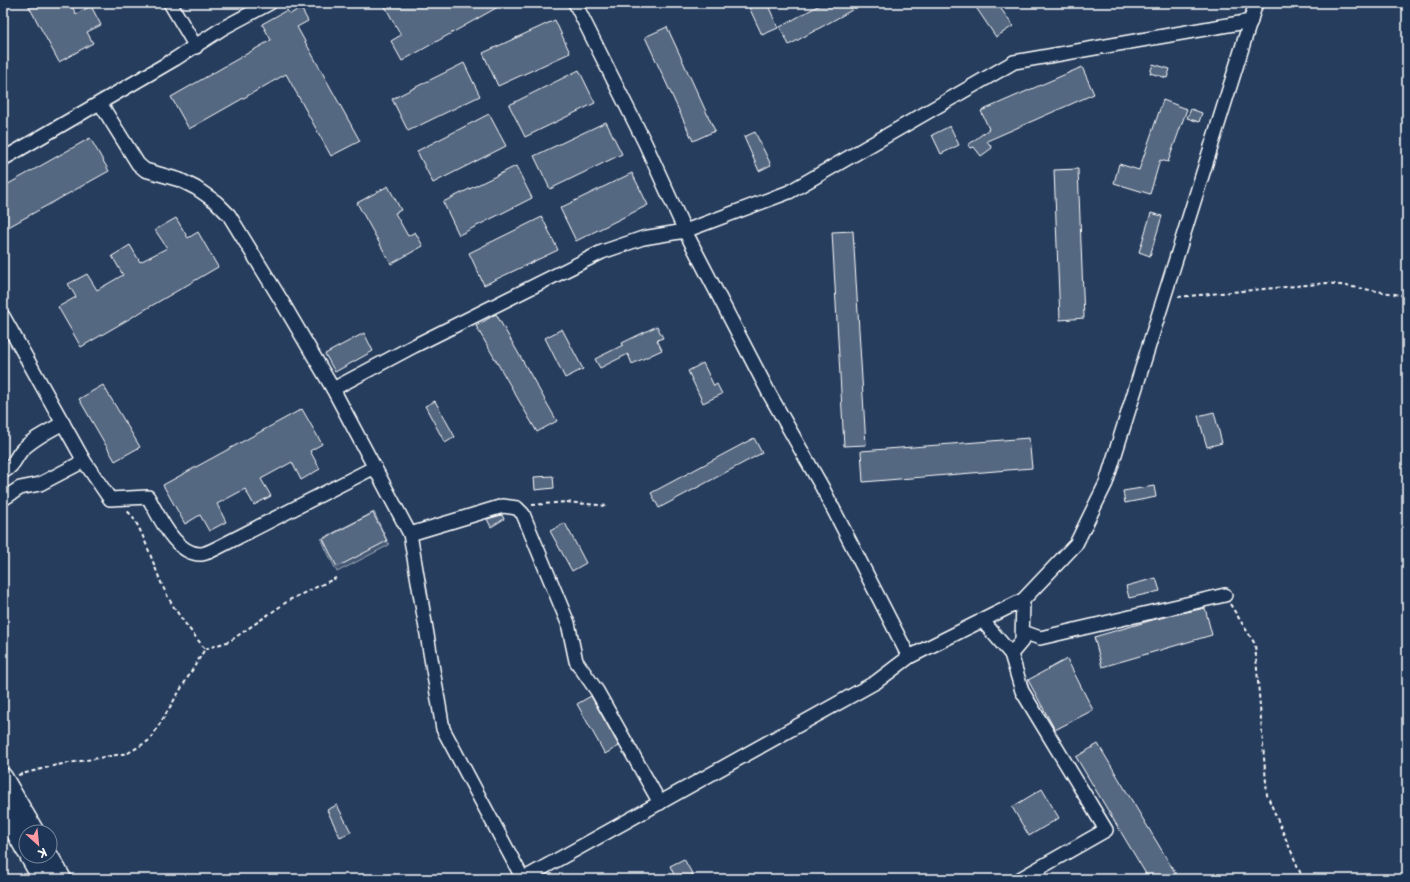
<svg xmlns="http://www.w3.org/2000/svg" width="1410" height="882" font-family="'Playpen Sans',sans-serif">
	<style>
		.green { fill: #425672; stroke: #a0aab8 }
		.building { fill: #556781; stroke: #fff }
		.lines { fill: none; stroke-linecap: round; stroke-linejoin: round }
		.minor-casing { stroke: #fff; stroke-width: 16 }
		.secondary-casing { stroke: #fff; stroke-width: 21 }
		.path { stroke: #fff; stroke-width: 2; stroke-dasharray: 4 3; stroke-linecap: butt }
		.minor { stroke: #1d3557; stroke-width: 13 }
		.secondary { stroke: #1d3557; stroke-width: 18 }
	</style>
	<rect width="100%" height="100%" fill="#263d5e"/>
	<filter id="ink" filterUnits="userSpaceOnUse"><feTurbulence type="fractalNoise" baseFrequency=".025" numOctaves="2"/><feDisplacementMap in="SourceGraphic" scale="8" xChannelSelector="R" yChannelSelector="G"/><feConvolveMatrix kernelMatrix="1 2 1 2 8 2 1 2 1" color-interpolation-filters="sRGB"/></filter>
	<g filter="url(#ink)">
		<path class="green" d="M 374,512 L 389,545 L 337,572 L 321,539 Z"/>
		<g class="building">
			<path d="M 27,3 L 70,3 L 76,14 L 91,6 L 101,25 L 87,32 L 93,43 L 59,62 Z"/>
			<path d="M 383,3 L 505,3 L 402,61 L 391,41 L 401,35 Z"/>
			<path d="M 747,3 L 767,3 L 778,28 L 762,35 Z"/>
			<path d="M 823,3 L 848,3 L 852,10 L 789,45 L 780,27 Z"/>
			<path d="M 973,3 L 997,3 L 1013,26 L 996,37 Z"/>
			<path d="M 301,8 L 308,21 L 297,27 L 360,141 L 331,156 L 286,74 L 189,129 L 171,97 L 271,40 L 262,24 L 287,10 L 290,14 Z"/>
			<path d="M 555,20 L 570,53 L 498,86 L 483,53 Z"/>
			<path d="M 667,27 L 715,131 L 693,141 L 645,37 Z"/>
			<path d="M 464,63 L 480,96 L 408,131 L 392,99 Z"/>
			<path d="M 1153,64 L 1170,69 L 1167,78 L 1150,73 Z"/>
			<path d="M 1082,67 L 1094,94 L 987,141 L 992,148 L 981,156 L 974,147 L 970,148 L 968,145 L 989,129 L 981,111 Z"/>
			<path d="M 579,70 L 595,103 L 525,137 L 509,105 Z"/>
			<path d="M 1163,100 L 1187,109 L 1168,162 L 1160,160 L 1150,194 L 1114,183 L 1119,164 L 1139,170 Z"/>
			<path d="M 1191,109 L 1202,113 L 1199,122 L 1187,118 Z"/>
			<path d="M 489,114 L 506,146 L 433,183 L 417,151 Z"/>
			<path d="M 606,122 L 622,154 L 550,189 L 534,156 Z"/>
			<path d="M 950,126 L 959,145 L 941,154 L 932,135 Z"/>
			<path d="M 755,132 L 771,165 L 759,171 L 744,137 Z"/>
			<path d="M 90,138 L 109,171 L 3,230 L 3,187 Z"/>
			<path d="M 516,166 L 532,198 L 459,235 L 443,202 Z"/>
			<path d="M 1078,169 L 1084,318 L 1060,320 L 1054,170 Z"/>
			<path d="M 632,173 L 648,205 L 576,241 L 560,208 Z"/>
			<path d="M 388,186 L 401,210 L 395,213 L 408,236 L 415,232 L 423,246 L 391,264 L 357,203 Z"/>
			<path d="M 1151,213 L 1162,216 L 1150,256 L 1139,252 Z"/>
			<path d="M 542,217 L 558,250 L 484,285 L 469,253 Z"/>
			<path d="M 176,218 L 188,238 L 198,232 L 218,267 L 81,347 L 58,307 L 76,297 L 68,284 L 87,274 L 97,290 L 123,275 L 112,256 L 130,245 L 140,262 L 167,248 L 155,230 Z"/>
			<path d="M 853,231 L 866,445 L 844,446 L 832,232 Z"/>
			<path d="M 496,314 L 557,421 L 537,432 L 476,326 Z"/>
			<path d="M 657,326 L 663,338 L 657,340 L 662,350 L 632,364 L 628,354 L 600,368 L 595,359 L 623,345 L 622,343 Z"/>
			<path d="M 562,329 L 583,369 L 565,378 L 545,338 Z"/>
			<path d="M 364,333 L 373,351 L 335,372 L 325,354 Z"/>
			<path d="M 703,363 L 714,386 L 717,384 L 722,394 L 703,403 L 688,371 Z"/>
			<path d="M 103,385 L 140,447 L 115,461 L 79,399 Z"/>
			<path d="M 435,401 L 455,437 L 445,443 L 425,406 Z"/>
			<path d="M 302,409 L 322,444 L 310,451 L 320,469 L 301,480 L 292,462 L 261,479 L 271,496 L 254,505 L 245,489 L 217,504 L 226,522 L 209,531 L 200,515 L 185,524 L 163,485 Z"/>
			<path d="M 1214,412 L 1222,443 L 1207,447 L 1198,416 Z"/>
			<path d="M 754,438 L 762,453 L 659,508 L 651,493 Z"/>
			<path d="M 1029,438 L 1032,468 L 863,482 L 861,451 Z"/>
			<path d="M 553,476 L 554,488 L 535,490 L 534,477 Z"/>
			<path d="M 1154,486 L 1156,497 L 1125,503 L 1123,491 Z"/>
			<path d="M 373,513 L 387,541 L 337,567 L 323,539 Z"/>
			<path d="M 502,515 L 504,519 L 491,527 L 487,519 Z"/>
			<path d="M 565,523 L 586,563 L 572,571 L 550,531 Z"/>
			<path d="M 1156,578 L 1160,591 L 1129,598 L 1126,586 Z"/>
			<path d="M 1205,608 L 1212,635 L 1102,667 L 1094,637 L 1156,619 Z"/>
			<path d="M 1067,659 L 1093,710 L 1055,730 L 1028,680 Z"/>
			<path d="M 591,696 L 619,746 L 605,754 L 577,704 Z"/>
			<path d="M 1098,744 L 1179,879 L 1149,879 L 1076,757 Z"/>
			<path d="M 1042,789 L 1059,818 L 1029,836 L 1012,807 Z"/>
			<path d="M 337,805 L 351,832 L 340,837 L 327,810 Z"/>
			<path d="M 684,859 L 695,879 L 676,879 L 670,866 Z"/>
		</g>
		<g class="lines">
			<g class="minor-casing">
				<g id="minor">
					<path d="M 170,3 L 196,47"/>
					<path d="M 575,3 L 645,143 L 685,231 L 770,395 L 822,487 L 909,657"/>
					<path d="M 100,103 L 138,164 L 145,170 L 180,180 L 196,188 L 216,202 L 229,215 L 281,300 L 333,389 L 410,534 L 443,729 L 523,879"/>
					<path d="M 3,159 L 175,59 L 223,28 L 270,3"/>
					<path d="M 3,316 L 84,461 L 110,499 L 148,497 C 159,516 176,556 202,554 C 207,553 213,550 217,548 L 375,467"/>
					<path d="M 333,389 L 414,346 L 602,252 L 643,238 L 685,231 L 789,192 L 1014,62 L 1251,21"/>
					<path d="M 3,472 C 14,466 14,460 21,451 C 32,439 49,431 63,423"/>
					<path d="M 3,499 L 20,488 L 40,484 L 84,461"/>
					<path d="M 410,534 L 503,506 L 517,508 L 523,514 L 568,623 L 576,661 L 597,691 L 660,803"/>
					<path d="M 982,620 L 1011,654 L 1022,691 L 1106,830 L 1020,879"/>
					<path d="M 1023,632 L 1040,638 L 1225,595"/>
					<path d="M 1011,654 L 1022,641 L 1023,600 L 1076,544 L 1106,483 L 1256,3"/>
					<path d="M 523,879 L 876,682 L 909,657 L 1023,600"/>
				</g>
			</g>
			<g class="secondary-casing">
				<g id="secondary">
					<path d="M 3,777 L 35,832"/>
					<path d="M 3,810 L 26,851"/>
					<path d="M 29,856 L 42,879"/>
					<path d="M 49,856 L 62,879"/>
				</g>
			</g>
			<g class="path">
				<path d="M 1178,297 L 1328,283 L 1407,296"/>
				<path d="M 532,505 L 566,502 L 608,506"/>
				<path d="M 1230,604 L 1255,644 L 1267,795 L 1303,879"/>
				<path d="M 205,649 L 230,641 L 291,599 L 336,578"/>
				<path d="M 18,775 L 57,765 L 128,753 L 150,740 L 205,649 C 191,631 175,612 165,591 C 155,572 142,523 127,511"/>
			</g>
			<use href="#minor" class="minor"/>
			<use href="#secondary" class="secondary"/>
		</g>
	</g>
	<rect width="1410" height="882" fill="none" stroke="#1d3557" stroke-width="16"/>
	<rect x="8" y="8" width="1394" height="866" fill="none" stroke="#fff" stroke-width="1.5" filter="url(#ink)"/>
	<g transform="translate(38 844) rotate(153)"><circle r="19" fill="#1d3557" stroke="#77869a"/>
	<path d="M0-3L7 15L0 10L-7 15Z" fill="#ff9aa2"/>
	<text y="-6" font-size="11" font-weight="bold" text-anchor="middle" fill="#ffffff">K</text>
	</g>
</svg>
